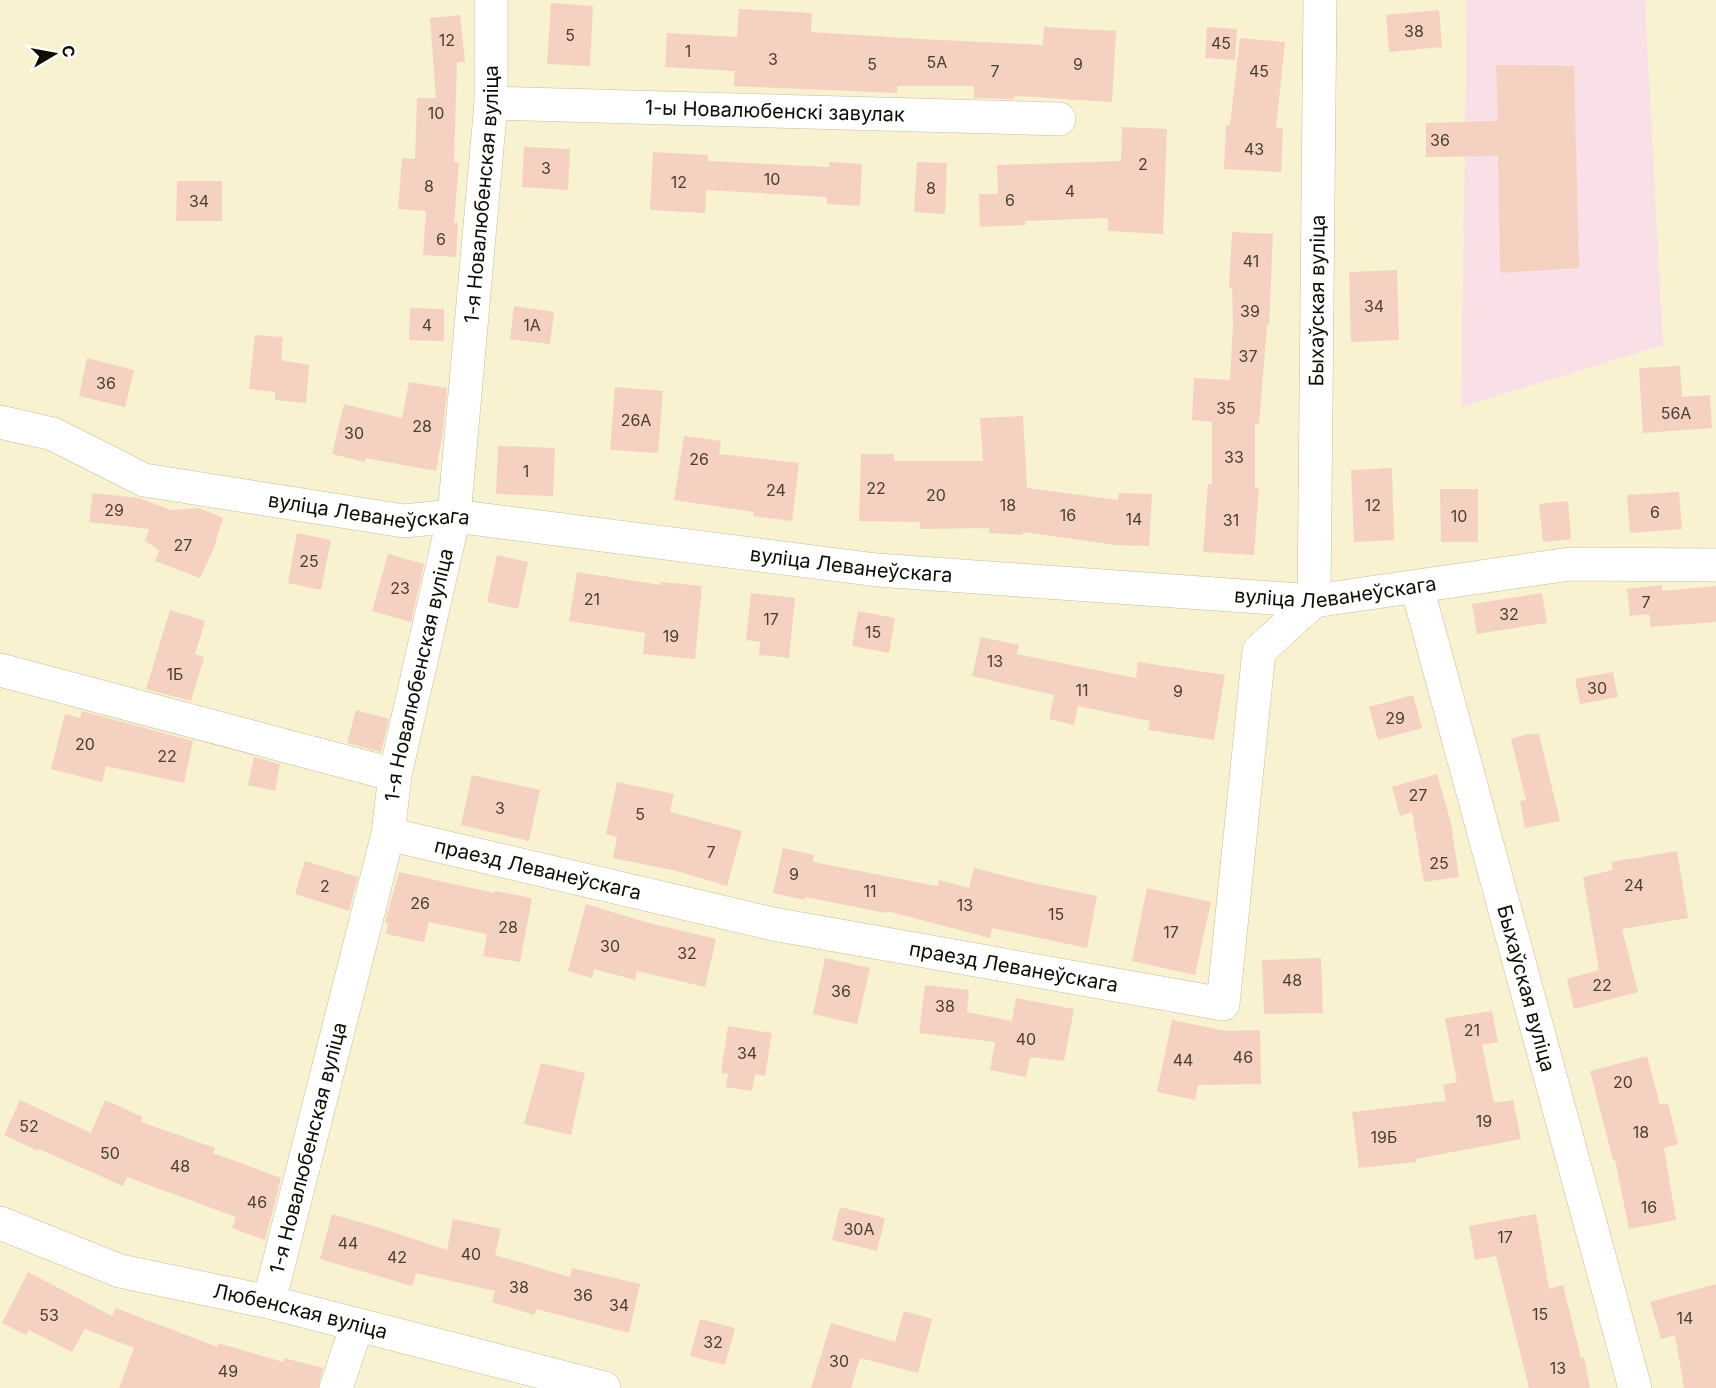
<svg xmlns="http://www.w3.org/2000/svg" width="1716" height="1388" font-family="Inter,sans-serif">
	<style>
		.education { fill: #f9dfe6 }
		.building { fill: #f4d1c1 }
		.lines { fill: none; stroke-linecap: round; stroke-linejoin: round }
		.minor-casing { stroke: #c4be9d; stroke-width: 34 }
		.minor { stroke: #fff; stroke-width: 33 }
		.labels { text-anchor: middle; stroke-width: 4.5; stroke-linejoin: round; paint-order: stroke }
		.number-label { font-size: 16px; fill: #483e32 }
		.street-label { font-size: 20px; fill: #0f0d03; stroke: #fff }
	</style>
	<rect width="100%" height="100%" fill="#f9f2d0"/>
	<path class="education" d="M 1467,0 L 1645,0 L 1663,345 L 1461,407 Z"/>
	<g class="building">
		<path d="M 551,3 L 593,6 L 590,66 L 547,64 Z"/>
		<path d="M 739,9 L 812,13 L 811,32 L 921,39 L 1043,45 L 1044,27 L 1116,31 L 1112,102 L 1015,96 L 1014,99 L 974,98 L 974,86 L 897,86 L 897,93 L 734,86 L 735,71 L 665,67 L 667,33 L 737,37 Z"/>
		<path d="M 1439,10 L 1442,47 L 1389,52 L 1386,15 Z"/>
		<path d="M 460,15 L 465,62 L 457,62 L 454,162 L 459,163 L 454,223 L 458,223 L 456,257 L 423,255 L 426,211 L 398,209 L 402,158 L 415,159 L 417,98 L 436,98 L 430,18 Z"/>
		<path d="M 1207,27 L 1237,29 L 1235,60 L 1205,58 Z"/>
		<path d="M 1240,38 L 1285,42 L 1276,128 L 1283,128 L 1281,172 L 1224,169 L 1226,125 L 1230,125 Z"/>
		<path d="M 1496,65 L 1574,66 L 1579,268 L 1500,273 L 1498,156 L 1426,157 L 1426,123 L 1498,121 Z"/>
		<path d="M 1122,127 L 1167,129 L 1163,234 L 1108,231 L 1108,218 L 1025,221 L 1026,225 L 980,227 L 979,194 L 998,194 L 997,165 L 1121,161 Z"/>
		<path d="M 524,147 L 570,149 L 568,190 L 522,187 Z"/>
		<path d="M 653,152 L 708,155 L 708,161 L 829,167 L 829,162 L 862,164 L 860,206 L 827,204 L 827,197 L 706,190 L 705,213 L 650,210 Z"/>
		<path d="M 917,162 L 947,163 L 945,214 L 914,212 Z"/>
		<path d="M 177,181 L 222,181 L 222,221 L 176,221 Z"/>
		<path d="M 1232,232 L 1273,234 L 1269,325 L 1267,325 L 1259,424 L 1255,424 L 1255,488 L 1259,488 L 1254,555 L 1203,552 L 1208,484 L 1212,484 L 1212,422 L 1192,420 L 1194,378 L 1230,380 L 1233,325 L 1232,288 L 1229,288 Z"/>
		<path d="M 1397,270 L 1399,340 L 1351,342 L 1349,272 Z"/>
		<path d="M 514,306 L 554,312 L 550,344 L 510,339 Z"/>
		<path d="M 410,308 L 444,309 L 444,341 L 409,340 Z"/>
		<path d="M 255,335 L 283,337 L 281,360 L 309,365 L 306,403 L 275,400 L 275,392 L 249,389 Z"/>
		<path d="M 87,358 L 134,370 L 125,407 L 79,396 Z"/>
		<path d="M 1680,366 L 1682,397 L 1710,395 L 1712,428 L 1643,433 L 1639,368 Z"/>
		<path d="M 409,382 L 447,388 L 443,431 L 436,471 L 365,458 L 365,462 L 332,454 L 344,404 L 402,418 Z"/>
		<path d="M 615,387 L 663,391 L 658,453 L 610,450 Z"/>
		<path d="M 1023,416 L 1027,488 L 1118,500 L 1119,493 L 1152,494 L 1149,546 L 1116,545 L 1023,532 L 1023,535 L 989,533 L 989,528 L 920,529 L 920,522 L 859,521 L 861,454 L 894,454 L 894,461 L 983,461 L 980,418 Z"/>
		<path d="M 684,436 L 721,441 L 719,454 L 799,463 L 792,521 L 753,516 L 754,512 L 674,500 Z"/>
		<path d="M 498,446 L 555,448 L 553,496 L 496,494 Z"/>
		<path d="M 1392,468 L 1394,540 L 1354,542 L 1351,470 Z"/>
		<path d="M 1440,489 L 1478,489 L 1478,542 L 1441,542 Z"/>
		<path d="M 1679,492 L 1682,529 L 1630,533 L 1627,495 Z"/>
		<path d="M 93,493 L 139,498 L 171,510 L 199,508 L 223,518 L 213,550 L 200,578 L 155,561 L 159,550 L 145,541 L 149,529 L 89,522 Z"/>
		<path d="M 1568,501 L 1571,539 L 1543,542 L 1539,504 Z"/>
		<path d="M 297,533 L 331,540 L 321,590 L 288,583 Z"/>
		<path d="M 388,554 L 424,564 L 411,622 L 372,611 Z"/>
		<path d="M 497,555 L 528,562 L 518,609 L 487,602 Z"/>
		<path d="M 577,572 L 661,585 L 661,582 L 702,586 L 695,659 L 643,654 L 645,633 L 569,621 Z"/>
		<path d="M 1662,585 L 1662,591 L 1716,586 L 1716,622 L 1651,627 L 1649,614 L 1630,616 L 1627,589 Z"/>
		<path d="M 751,593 L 795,598 L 789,658 L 759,655 L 760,642 L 746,640 Z"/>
		<path d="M 1542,593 L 1547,623 L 1477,634 L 1472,604 Z"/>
		<path d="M 170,610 L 205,621 L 195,654 L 204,657 L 191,701 L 146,689 Z"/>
		<path d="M 858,611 L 895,618 L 889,653 L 852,646 Z"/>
		<path d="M 981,637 L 1019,645 L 1017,654 L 1136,678 L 1138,662 L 1225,675 L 1214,740 L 1148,730 L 1150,721 L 1078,706 L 1074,725 L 1049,719 L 1054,695 L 972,676 Z"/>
		<path d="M 1613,672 L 1618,697 L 1580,704 L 1575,679 Z"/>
		<path d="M 1413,695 L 1422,728 L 1378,740 L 1369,707 Z"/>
		<path d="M 356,710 L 389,719 L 381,752 L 347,743 Z"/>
		<path d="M 82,711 L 193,741 L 184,783 L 106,766 L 102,782 L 51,769 L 65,714 L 80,718 Z"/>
		<path d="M 1528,734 L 1539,734 L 1560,821 L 1525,828 L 1520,801 L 1526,800 L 1511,739 Z"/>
		<path d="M 254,757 L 280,764 L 275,791 L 248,785 Z"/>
		<path d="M 1437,774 L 1451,823 L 1459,877 L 1424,882 L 1412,812 L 1400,816 L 1392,787 Z"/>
		<path d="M 472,775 L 540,790 L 529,841 L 461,825 Z"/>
		<path d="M 617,782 L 674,794 L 670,812 L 742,831 L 727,886 L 677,871 L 613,858 L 617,837 L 606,834 Z"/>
		<path d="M 783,848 L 814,855 L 813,862 L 937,886 L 939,880 L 969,888 L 974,868 L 1029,882 L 1097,896 L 1087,948 L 992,928 L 990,938 L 887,911 L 886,913 L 805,897 L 805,900 L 773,893 Z"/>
		<path d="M 1677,851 L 1688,918 L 1622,929 L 1638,992 L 1574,1009 L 1567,979 L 1599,970 L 1583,877 L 1613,870 L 1611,862 Z"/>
		<path d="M 305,861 L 358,877 L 349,911 L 295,894 Z"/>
		<path d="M 399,872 L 494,893 L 495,891 L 532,898 L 520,962 L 483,956 L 487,934 L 429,922 L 424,942 L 386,934 L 388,923 L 385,922 Z"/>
		<path d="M 1147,888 L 1211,902 L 1195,975 L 1132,961 Z"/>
		<path d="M 586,904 L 645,922 L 716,939 L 705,987 L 637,971 L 635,980 L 594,969 L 592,978 L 568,971 Z"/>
		<path d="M 825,958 L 870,968 L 857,1024 L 813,1014 Z"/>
		<path d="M 1321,958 L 1323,1013 L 1264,1014 L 1262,960 Z"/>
		<path d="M 925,985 L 969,990 L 967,1012 L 1012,1021 L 1016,998 L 1074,1009 L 1064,1061 L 1030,1057 L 1026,1077 L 990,1070 L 995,1042 L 919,1033 Z"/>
		<path d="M 1492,1011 L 1498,1042 L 1482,1045 L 1494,1103 L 1513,1100 L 1521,1139 L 1416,1159 L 1416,1162 L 1359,1168 L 1352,1112 L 1446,1101 L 1443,1085 L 1457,1082 L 1445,1018 Z"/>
		<path d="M 1172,1020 L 1226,1031 L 1260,1030 L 1261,1084 L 1198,1085 L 1195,1100 L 1157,1092 Z"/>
		<path d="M 728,1026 L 772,1033 L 765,1076 L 755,1074 L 752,1091 L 726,1087 L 728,1074 L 721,1073 Z"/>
		<path d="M 1647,1056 L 1660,1105 L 1668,1103 L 1678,1144 L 1664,1148 L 1676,1220 L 1629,1229 L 1615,1160 L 1613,1160 L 1590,1071 Z"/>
		<path d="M 541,1063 L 585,1073 L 571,1135 L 524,1124 Z"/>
		<path d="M 20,1100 L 91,1133 L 105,1100 L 143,1117 L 141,1122 L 215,1148 L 213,1153 L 281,1178 L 265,1240 L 232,1228 L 236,1217 L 127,1177 L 123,1186 L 39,1149 L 38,1151 L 4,1135 Z"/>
		<path d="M 840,1207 L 885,1218 L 877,1251 L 832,1240 Z"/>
		<path d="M 332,1214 L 387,1230 L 447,1250 L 453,1219 L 501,1229 L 495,1255 L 570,1277 L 572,1268 L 640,1284 L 629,1333 L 536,1309 L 534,1315 L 492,1302 L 495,1291 L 416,1273 L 412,1286 L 320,1259 Z"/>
		<path d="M 1536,1214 L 1549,1289 L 1563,1285 L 1581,1358 L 1584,1357 L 1590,1388 L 1529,1388 L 1496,1256 L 1475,1260 L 1469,1226 Z"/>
		<path d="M 28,1272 L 112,1316 L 116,1308 L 217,1347 L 218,1343 L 283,1362 L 284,1358 L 323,1368 L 318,1388 L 119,1388 L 134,1348 L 85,1329 L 72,1352 L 29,1330 L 26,1335 L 2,1323 Z"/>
		<path d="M 1716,1284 L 1716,1388 L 1684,1388 L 1675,1335 L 1661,1339 L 1650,1302 Z"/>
		<path d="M 904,1311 L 932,1319 L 918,1373 L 860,1358 L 851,1388 L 811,1388 L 831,1323 L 895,1342 Z"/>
		<path d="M 700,1319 L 735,1328 L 725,1365 L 690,1356 Z"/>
	</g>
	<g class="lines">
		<g class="minor-casing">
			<g id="minor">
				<path id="s1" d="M 491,103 L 1059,119"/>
				<path id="s2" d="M 0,422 L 53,434 L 144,480 L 404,521 L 454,516 L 877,570 L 1314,601 L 1570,564 L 1716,565"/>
				<path id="s3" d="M 1417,587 L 1635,1388"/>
				<path d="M 0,670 L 395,775"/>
				<path id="s4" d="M 388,834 L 773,924 L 1223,1004 L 1259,651 L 1314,601 L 1320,0"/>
				<path id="s5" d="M 0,1223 L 120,1271 L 269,1302 L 604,1388"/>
				<path id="s6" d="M 269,1302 L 388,834 L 395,775 L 454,516 L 491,103 L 491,0"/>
				<path d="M 336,1388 L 357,1325"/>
			</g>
		</g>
		<use href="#minor" class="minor"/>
	</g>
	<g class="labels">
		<g class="number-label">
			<text x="1414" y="37">38</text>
			<text x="570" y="41">5</text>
			<text x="447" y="46">12</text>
			<text x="1221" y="49">45</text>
			<text x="688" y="57">1</text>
			<text x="773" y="65">3</text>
			<text x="937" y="68">5А</text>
			<text x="872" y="70">5</text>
			<text x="1078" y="70">9</text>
			<text x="995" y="77">7</text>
			<text x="1259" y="77">45</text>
			<text x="436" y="119">10</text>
			<text x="1440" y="146">36</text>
			<text x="1254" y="155">43</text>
			<text x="1143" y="170">2</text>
			<text x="546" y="174">3</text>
			<text x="772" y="185">10</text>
			<text x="679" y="188">12</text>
			<text x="429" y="192">8</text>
			<text x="931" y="194">8</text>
			<text x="1070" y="197">4</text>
			<text x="1010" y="206">6</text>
			<text x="199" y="207">34</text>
			<text x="441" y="245">6</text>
			<text x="1251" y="267">41</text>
			<text x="1374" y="312">34</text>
			<text x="1250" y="317">39</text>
			<text x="427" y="331">4</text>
			<text x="532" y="331">1А</text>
			<text x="1248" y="362">37</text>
			<text x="106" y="389">36</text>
			<text x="1226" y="414">35</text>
			<text x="1676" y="419">56А</text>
			<text x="636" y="426">26А</text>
			<text x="422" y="432">28</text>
			<text x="354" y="439">30</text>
			<text x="1234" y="463">33</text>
			<text x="699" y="465">26</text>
			<text x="526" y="477">1</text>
			<text x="876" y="494">22</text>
			<text x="776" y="496">24</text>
			<text x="936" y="501">20</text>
			<text x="1008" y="511">18</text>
			<text x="1373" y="511">12</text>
			<text x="114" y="516">29</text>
			<text x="1655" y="518">6</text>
			<text x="1068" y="521">16</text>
			<text x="1459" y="522">10</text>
			<text x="1134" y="525">14</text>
			<text x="1231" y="526">31</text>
			<text x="183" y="551">27</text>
			<text x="309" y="567">25</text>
			<text x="400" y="594">23</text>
			<text x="592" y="605">21</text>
			<text x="1646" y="608">7</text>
			<text x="1509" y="620">32</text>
			<text x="771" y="625">17</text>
			<text x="873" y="638">15</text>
			<text x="671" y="642">19</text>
			<text x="995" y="667">13</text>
			<text x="175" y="680">1Б</text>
			<text x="1597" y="694">30</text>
			<text x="1082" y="696">11</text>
			<text x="1178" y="697">9</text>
			<text x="1395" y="724">29</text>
			<text x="85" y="750">20</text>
			<text x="167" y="762">22</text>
			<text x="1418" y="801">27</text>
			<text x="500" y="814">3</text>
			<text x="640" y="820">5</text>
			<text x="711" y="858">7</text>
			<text x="1439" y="869">25</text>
			<text x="794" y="880">9</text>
			<text x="1634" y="891">24</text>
			<text x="325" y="892">2</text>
			<text x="870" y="897">11</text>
			<text x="420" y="909">26</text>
			<text x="965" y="911">13</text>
			<text x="1056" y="920">15</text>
			<text x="508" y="933">28</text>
			<text x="1171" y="938">17</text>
			<text x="610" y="952">30</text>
			<text x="687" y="959">32</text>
			<text x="1292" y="986">48</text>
			<text x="1602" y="991">22</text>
			<text x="841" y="997">36</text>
			<text x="945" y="1012">38</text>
			<text x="1472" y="1036">21</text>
			<text x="1026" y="1045">40</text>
			<text x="747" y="1059">34</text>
			<text x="1243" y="1063">46</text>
			<text x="1183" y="1066">44</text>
			<text x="1623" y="1088">20</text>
			<text x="1484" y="1127">19</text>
			<text x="29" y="1132">52</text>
			<text x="1641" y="1138">18</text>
			<text x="1384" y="1143">19Б</text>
			<text x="110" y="1159">50</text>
			<text x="180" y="1172">48</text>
			<text x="257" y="1208">46</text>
			<text x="1649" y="1213">16</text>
			<text x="859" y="1235">30А</text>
			<text x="1505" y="1243">17</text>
			<text x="348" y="1249">44</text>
			<text x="471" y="1260">40</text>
			<text x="397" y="1263">42</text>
			<text x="519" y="1293">38</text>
			<text x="583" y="1301">36</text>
			<text x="619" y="1311">34</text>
			<text x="1540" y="1320">15</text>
			<text x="49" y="1321">53</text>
			<text x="1685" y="1324">14</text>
			<text x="713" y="1348">32</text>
			<text x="839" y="1367">30</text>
			<text x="1558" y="1374">13</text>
			<text x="228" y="1377">49</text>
		</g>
		<g class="street-label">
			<text dy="7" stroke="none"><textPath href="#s1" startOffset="284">1-ы Новалюбенскі завулак</textPath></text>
			<text dy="7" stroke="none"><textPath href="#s6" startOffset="1131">1-я Новалюбенская вуліца</textPath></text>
			<text dy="7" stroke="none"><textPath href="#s4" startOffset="1582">Быхаўская вуліца</textPath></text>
			<text dy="7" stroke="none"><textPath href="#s2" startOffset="384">вуліца Леванеўскага</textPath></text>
			<text dy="7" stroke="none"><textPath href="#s2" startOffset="870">вуліца Леванеўскага</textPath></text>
			<text dy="7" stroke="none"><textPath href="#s2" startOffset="1356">вуліца Леванеўскага</textPath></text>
			<text dy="7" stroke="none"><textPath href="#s6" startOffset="645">1-я Новалюбенская вуліца</textPath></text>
			<text dy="7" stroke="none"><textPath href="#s4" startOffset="154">праезд Леванеўскага</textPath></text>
			<text dy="7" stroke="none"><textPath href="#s4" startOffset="640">праезд Леванеўскага</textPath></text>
			<text dy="7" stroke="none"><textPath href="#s3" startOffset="416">Быхаўская вуліца</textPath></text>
			<text dy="7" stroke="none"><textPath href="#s6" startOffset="159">1-я Новалюбенская вуліца</textPath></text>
			<text dy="7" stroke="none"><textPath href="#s5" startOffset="314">Любенская вуліца</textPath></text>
		</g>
	</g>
	<g transform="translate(54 54) rotate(80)" stroke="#ffffff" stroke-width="4.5" paint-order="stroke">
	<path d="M0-4.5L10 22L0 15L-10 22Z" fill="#0f0d03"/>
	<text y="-9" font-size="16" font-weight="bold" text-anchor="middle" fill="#0f0d03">С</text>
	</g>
</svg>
